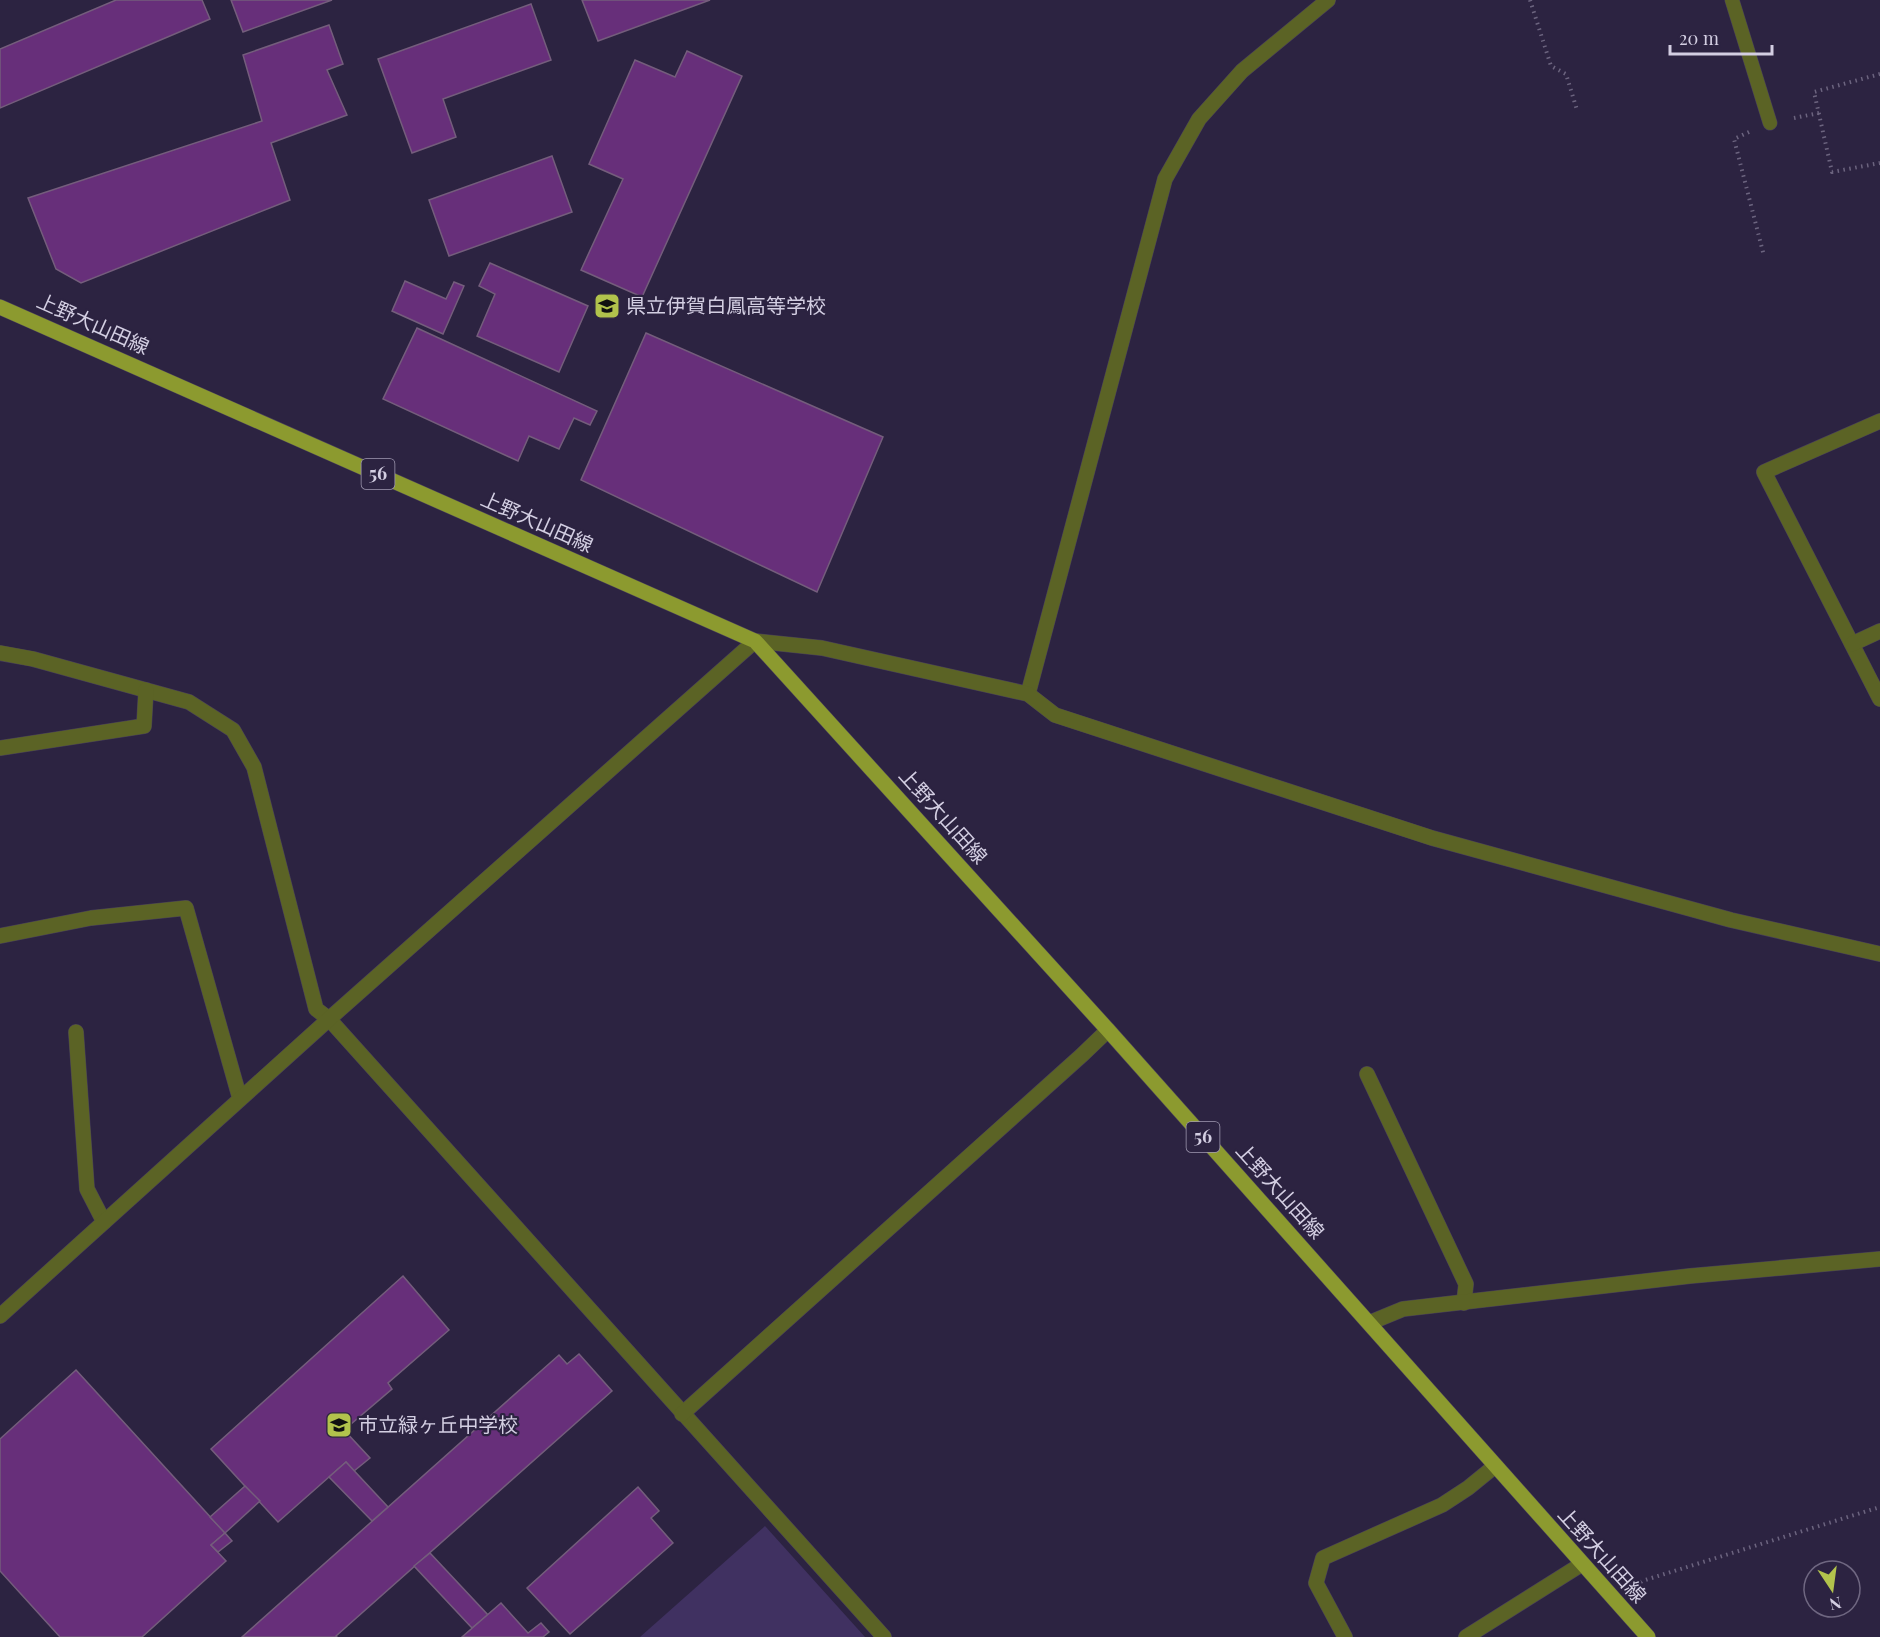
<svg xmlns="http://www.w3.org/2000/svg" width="1880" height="1637" font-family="'Playfair Display','Noto Sans JP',serif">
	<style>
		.green { fill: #403161 }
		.building { fill: #672f7a; stroke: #745d7c; stroke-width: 1.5 }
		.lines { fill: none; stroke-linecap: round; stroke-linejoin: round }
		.lane-casing { stroke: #473e5b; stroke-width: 15 }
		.street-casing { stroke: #473e5b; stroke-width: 16 }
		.primary-casing { stroke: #473e5b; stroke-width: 16 }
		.path { stroke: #6c647f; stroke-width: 4; stroke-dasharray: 1.5 4.5; stroke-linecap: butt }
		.lane { stroke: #5b6325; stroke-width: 14 }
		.street { stroke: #5b6325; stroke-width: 15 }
		.primary { stroke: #8c9a2f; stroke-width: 15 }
		.labels { text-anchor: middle; stroke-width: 4.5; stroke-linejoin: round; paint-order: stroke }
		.shield { fill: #2c2341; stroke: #a19bb2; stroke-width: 1.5 }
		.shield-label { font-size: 18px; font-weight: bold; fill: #d3cee2 }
		.poi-label { font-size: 20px; fill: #d3cee2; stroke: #2c2341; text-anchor: start }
		.street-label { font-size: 20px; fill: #d3cee2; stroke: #2c2341 }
	</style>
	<rect width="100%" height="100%" fill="#2c2341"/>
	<path class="green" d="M 765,1526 L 865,1637 L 640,1637 Z"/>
	<g class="building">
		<path d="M 116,0 L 202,0 L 210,19 L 0,108 L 0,49 Z"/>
		<path d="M 231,0 L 332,0 L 243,32 Z"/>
		<path d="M 582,0 L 710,0 L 598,41 Z"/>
		<path d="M 531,4 L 551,60 L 443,99 L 456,137 L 412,153 L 378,59 Z"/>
		<path d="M 329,25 L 343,64 L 327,70 L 347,115 L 271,143 L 290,200 L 81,283 L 56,269 L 28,198 L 262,121 L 243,55 Z"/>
		<path d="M 687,51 L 742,76 L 642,297 L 581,270 L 623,179 L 589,164 L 635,60 L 675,77 Z"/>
		<path d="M 552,156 L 572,212 L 449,256 L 429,200 Z"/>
		<path d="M 490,263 L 588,306 L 559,372 L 477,336 L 495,294 L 479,286 Z"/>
		<path d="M 405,281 L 446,299 L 454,282 L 464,286 L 443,334 L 392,311 Z"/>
		<path d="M 417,328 L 597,411 L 590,425 L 574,418 L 559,449 L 529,436 L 518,461 L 383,399 Z"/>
		<path d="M 646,333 L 883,437 L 817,592 L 581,480 Z"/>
		<path d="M 403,1276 L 449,1330 L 388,1383 L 392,1389 L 344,1430 L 370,1458 L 354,1471 L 346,1462 L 278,1522 L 211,1449 Z"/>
		<path d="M 579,1354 L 612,1391 L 336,1636 L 337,1637 L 242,1637 L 559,1355 L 567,1364 Z"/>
		<path d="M 76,1370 L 225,1533 L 211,1545 L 226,1561 L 142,1637 L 60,1637 L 0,1571 L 0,1439 Z"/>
		<path d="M 346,1462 L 388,1507 L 372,1521 L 329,1477 Z"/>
		<path d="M 245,1486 L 260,1501 L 225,1533 L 210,1517 Z"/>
		<path d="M 638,1487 L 659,1511 L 651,1518 L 673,1543 L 570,1634 L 527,1588 Z"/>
		<path d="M 225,1533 L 232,1541 L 218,1552 L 211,1545 Z"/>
		<path d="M 430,1553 L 488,1615 L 472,1628 L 414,1566 Z"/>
		<path d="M 501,1603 L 528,1633 L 541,1623 L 549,1632 L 543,1637 L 462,1637 Z"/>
	</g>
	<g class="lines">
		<g class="lane-casing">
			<path id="lane" d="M 1732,0 L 1770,123"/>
		</g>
		<g class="street-casing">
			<g id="street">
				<path d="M 1880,421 L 1764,472 L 1880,699"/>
				<path d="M 1852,644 L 1880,631"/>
				<path d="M 0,653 L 33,659 L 189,702 L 233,730 L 254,767 L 316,1009 L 329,1019 L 884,1637"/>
				<path d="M 1028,694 L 1165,179 L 1199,119 L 1242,71 L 1328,0"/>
				<path d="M 0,748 L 144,726 L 146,690"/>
				<path d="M 0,936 L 91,918 L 186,908 L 240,1099"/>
				<path d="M 76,1032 L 87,1189 L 104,1222"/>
				<path d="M 1367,1074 L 1466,1284 L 1464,1303"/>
				<path d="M 0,1316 L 329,1019 L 755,641 L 822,648 L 1028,694 L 1055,715 L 1432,838 L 1731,920 L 1880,954"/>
				<path d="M 1369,1323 L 1403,1309 L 1690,1276 L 1880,1259"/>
				<path d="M 682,1414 L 1082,1055 L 1108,1030"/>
				<path d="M 1345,1637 L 1316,1583 L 1323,1558 L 1442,1505 L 1468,1488 L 1495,1466"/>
				<path d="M 1466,1637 L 1582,1564"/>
			</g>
		</g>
		<g class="primary-casing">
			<path id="primary" d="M 0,307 L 755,641 L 1108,1030 L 1648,1637"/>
		</g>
		<g class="path">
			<path d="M 1530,0 L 1551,66 L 1566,74 L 1577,110"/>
			<path d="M 1880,74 L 1814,92 L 1832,172 L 1880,163"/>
			<path d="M 1794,118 L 1819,113"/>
			<path d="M 1749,132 L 1734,139 L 1764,256"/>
			<path d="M 1636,1586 L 1642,1581 L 1880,1507"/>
		</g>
		<use href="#lane" class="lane"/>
		<use href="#street" class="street"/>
		<use href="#primary" class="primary"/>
	</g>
	<defs>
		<g id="school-square" transform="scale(1.35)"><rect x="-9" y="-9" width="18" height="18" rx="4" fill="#b2c34c" stroke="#2c2341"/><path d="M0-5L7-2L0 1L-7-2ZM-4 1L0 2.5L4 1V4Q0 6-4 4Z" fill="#111"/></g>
	</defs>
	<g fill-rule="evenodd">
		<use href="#school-square" x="607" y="306"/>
		<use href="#school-square" x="339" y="1425"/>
	</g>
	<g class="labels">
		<g class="shield">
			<rect x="361.5" y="459" width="33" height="30" rx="4.5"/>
			<rect x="1186.5" y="1122" width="33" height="30" rx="4.5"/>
		</g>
		<g class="shield-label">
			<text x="378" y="480">56</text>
			<text x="1203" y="1143">56</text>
		</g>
		<g class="poi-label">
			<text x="626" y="313">県立伊賀白鳳高等学校</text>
			<text x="358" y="1432">市立緑ヶ丘中学校</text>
		</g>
		<g class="street-label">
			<text transform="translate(93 324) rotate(24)" y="7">上野大山田線</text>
			<text transform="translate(537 522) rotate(24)" y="7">上野大山田線</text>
			<text transform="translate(943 816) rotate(48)" y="7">上野大山田線</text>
			<text transform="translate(1280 1191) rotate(48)" y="7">上野大山田線</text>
			<text transform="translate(1602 1555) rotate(48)" y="7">上野大山田線</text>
		</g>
	</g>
	<g transform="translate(1832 1589) rotate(167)"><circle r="28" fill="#2c2341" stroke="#6f6781" stroke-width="1.5"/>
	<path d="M0-4.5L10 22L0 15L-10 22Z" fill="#b2c34c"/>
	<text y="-9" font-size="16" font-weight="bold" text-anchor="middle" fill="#d3cee2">N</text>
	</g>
	<path d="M1670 45v9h102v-9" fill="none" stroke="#d3cee2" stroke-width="3"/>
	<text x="1679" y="45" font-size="18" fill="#d3cee2" stroke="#2c2341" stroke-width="4.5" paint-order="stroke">20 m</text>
</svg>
